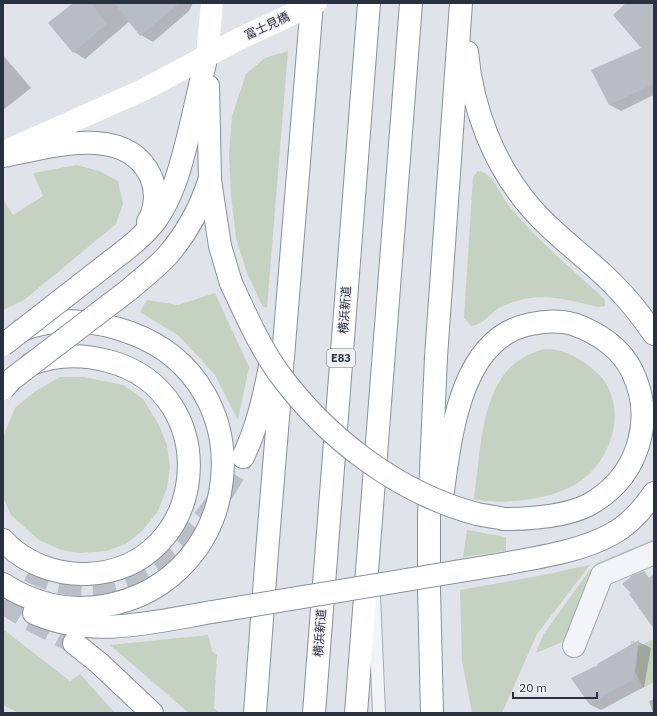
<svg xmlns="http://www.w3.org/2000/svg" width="657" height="716" font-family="'IBM Plex Sans','Noto Sans JP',sans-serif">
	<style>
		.green { fill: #c5d2c2 }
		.shadow { fill: #0003 }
		.building { fill: #b8bcc5 }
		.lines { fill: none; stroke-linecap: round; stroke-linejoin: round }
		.highway-tunnel { stroke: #bbbfc7; stroke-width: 22; stroke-dasharray: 22 11; stroke-linecap: butt }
		.lane-casing { stroke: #a5aab3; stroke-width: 14 }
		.street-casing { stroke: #a5aab3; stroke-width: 24 }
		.highway-casing { stroke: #88909f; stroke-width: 24 }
		.lane { stroke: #f3f4f7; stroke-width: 12 }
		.street { stroke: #f3f4f7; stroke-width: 22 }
		.secondary { stroke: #fff; stroke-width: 22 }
		.highway { stroke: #fff; stroke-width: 22 }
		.highway-bridge-casing { stroke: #88909f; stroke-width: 24; stroke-linecap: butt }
		.secondary-bridge { stroke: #fff; stroke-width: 22 }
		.highway-bridge { stroke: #fff; stroke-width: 22 }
		.labels { text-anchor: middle; stroke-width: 3; stroke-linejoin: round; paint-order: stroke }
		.shield { fill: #f0f2f6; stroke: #656a76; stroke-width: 1 }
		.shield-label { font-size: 11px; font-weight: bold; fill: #29303f }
		.street-label { font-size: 12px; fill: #29303f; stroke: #f0f2f6 }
	</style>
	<rect width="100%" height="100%" fill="#e0e3e9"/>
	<g class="green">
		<path d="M 288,51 L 267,308 L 263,307 L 247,273 L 236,238 L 231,196 L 229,155 L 232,116 L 246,74 L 265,58 Z"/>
		<path d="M 77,165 L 99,171 L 118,181 L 123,204 L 116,224 L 24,300 L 3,310 L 3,199 L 13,215 L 43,196 L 33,173 Z"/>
		<path d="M 478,171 C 494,173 500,194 509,206 C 535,238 566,264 597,292 L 605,300 L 605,306 L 598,307 C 561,298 535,290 499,308 C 489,314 483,325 471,326 L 464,318 L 473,177 Z"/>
		<path d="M 215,293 L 249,367 L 238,420 L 215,375 L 179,336 L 140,312 L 147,300 L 178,305 Z"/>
		<path d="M 545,349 C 562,349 576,356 589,366 C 594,370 599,374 603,379 C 628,414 610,463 576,484 C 550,500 503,505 474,499 C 475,485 478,471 479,456 C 485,411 493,361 545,349 Z"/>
		<path d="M 60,377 L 84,377 L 123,385 L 143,399 L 159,425 L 167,445 L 170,467 L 167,488 L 158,511 L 143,530 L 126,544 L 106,551 L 80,553 L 61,550 L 39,540 L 11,515 L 3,497 L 3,437 L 15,408 L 34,392 Z"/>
		<path d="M 467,530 L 506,537 L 506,551 L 463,557 Z"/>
		<path d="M 654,539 L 654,543 L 596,569 L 567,640 L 536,653 L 543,635 L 586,575 L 597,563 Z"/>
		<path d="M 590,565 L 537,634 L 502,713 L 472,713 L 462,661 L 460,590 L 538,576 Z"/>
		<path d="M 3,629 L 70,681 L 80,674 L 115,713 L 19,713 L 3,705 Z"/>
		<path d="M 208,635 L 212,651 L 217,655 L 214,708 L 220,713 L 189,713 L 110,645 Z"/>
		<path d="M 654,639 L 654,682 L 643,688 L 635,671 C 639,658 638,653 630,642 L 634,640 L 637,647 Z"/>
	</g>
	<g class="shadow">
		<path d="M 75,3 L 193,3 L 189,11 L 153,42 L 141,35 L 130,21 L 85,59 L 74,52 L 50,23 Z"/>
		<path d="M 626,3 L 654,3 L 654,95 L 621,111 L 610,105 L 643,48 Z"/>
		<path d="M 3,55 L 31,88 L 3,110 Z"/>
		<path d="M 639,642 L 651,648 L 644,687 L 601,710 L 589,704 L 599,666 L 599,664 Z"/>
		<path d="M 654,699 L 654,713 L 653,713 L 649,701 Z"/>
	</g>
	<g class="building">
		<path d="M 73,3 L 91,3 L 107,24 L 73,53 L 48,23 Z"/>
		<path d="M 114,3 L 180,3 L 140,36 Z"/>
		<path d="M 626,3 L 654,3 L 654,84 L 609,105 L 591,70 L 641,48 L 613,15 Z"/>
		<path d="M 644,571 L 649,578 L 654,574 L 654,629 L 629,594 L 631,593 L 622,584 L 633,575 Z"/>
		<path d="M 639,640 L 633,680 L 589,704 L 571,678 L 598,665 L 597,664 Z"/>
	</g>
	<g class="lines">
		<g class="highway-tunnel">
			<path d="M 29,571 C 43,578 59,584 75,585 C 153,592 212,520 243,457"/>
			<path d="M 3,602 C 25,619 50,629 74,643"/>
		</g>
		<g class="lane-casing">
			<path id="lane" d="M 374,596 L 379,713"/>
		</g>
		<g class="street-casing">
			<path id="street" d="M 574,646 L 602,575 L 654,553"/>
		</g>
		<g class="highway-casing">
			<g id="highway">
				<path d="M 467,52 C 472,108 494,166 532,209 C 556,237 588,258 614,285 C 627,298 643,318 654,334"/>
				<path d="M 208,86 L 210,180 L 220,246 L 231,283"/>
				<path d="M 3,156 C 48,148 126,122 151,177 C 157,191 156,209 148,222"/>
				<path d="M 111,261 C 127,249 144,236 156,220 C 175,193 182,161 190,129 C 196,104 201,80 207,55"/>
				<path d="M 130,289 C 142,278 156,268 167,256 C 186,234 200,209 209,181"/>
				<path d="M 243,457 C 257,428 264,397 270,366"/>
				<path d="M 443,491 C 451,433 461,337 531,324 C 545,321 559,320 573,324 C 597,332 621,348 632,371 C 655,418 639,473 595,501 C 573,516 531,519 504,519"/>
				<path d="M 3,540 C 24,563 56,575 87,574 C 210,569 227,392 108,361 C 82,354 57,354 31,364"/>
				<path d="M 503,564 C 539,557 579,552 612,534 C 629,525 643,509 654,493"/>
				<path d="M 3,584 C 34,604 67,612 103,606 C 247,582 267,383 131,333 C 96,320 56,316 22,330"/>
				<path d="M 34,613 C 92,639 153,622 212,612"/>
				<path d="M 74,643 L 99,663 L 152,713"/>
				<path d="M 255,713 L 267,552 L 312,3"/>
				<path d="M 314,713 L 369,3"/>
				<path d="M 356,713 L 411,3"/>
				<path d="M 432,713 L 429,589 L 429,516 L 436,357 L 461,3"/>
			</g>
		</g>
		<use href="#lane" class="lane"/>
		<use href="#street" class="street"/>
		<g class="secondary">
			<path d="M 207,55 L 212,3"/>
			<path d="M 8,150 L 143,90 L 239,39"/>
		</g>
		<use href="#highway" class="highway"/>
		<g class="highway-bridge-casing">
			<g id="highway-bridge">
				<path d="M 231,283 C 245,313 259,345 278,372 C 326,438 398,493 477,514 C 486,516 496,517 504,519"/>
				<path d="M 3,345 L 111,261"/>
				<path d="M 3,389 L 12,379 L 130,289"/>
				<path d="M 212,612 L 503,564"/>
			</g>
		</g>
		<path class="secondary-bridge" d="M 239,39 L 316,3"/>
		<use href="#highway-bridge" class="highway-bridge"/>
	</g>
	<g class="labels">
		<rect class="shield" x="327" y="349" width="28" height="18" rx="3"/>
		<g class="shield-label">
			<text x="341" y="362">E83</text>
		</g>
		<g class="street-label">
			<text transform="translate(267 26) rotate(-25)" y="4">富士見橋</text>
			<text transform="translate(345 310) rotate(-86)" y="4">横浜新道</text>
			<text transform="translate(320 633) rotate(-86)" y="4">横浜新道</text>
		</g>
	</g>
	<rect width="657" height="716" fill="none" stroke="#29303f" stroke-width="8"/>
	<path d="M513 692v6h84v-6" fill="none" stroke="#29303f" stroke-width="2"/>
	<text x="519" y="692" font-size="12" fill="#29303f" stroke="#f0f2f6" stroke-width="3" paint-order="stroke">20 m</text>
</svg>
